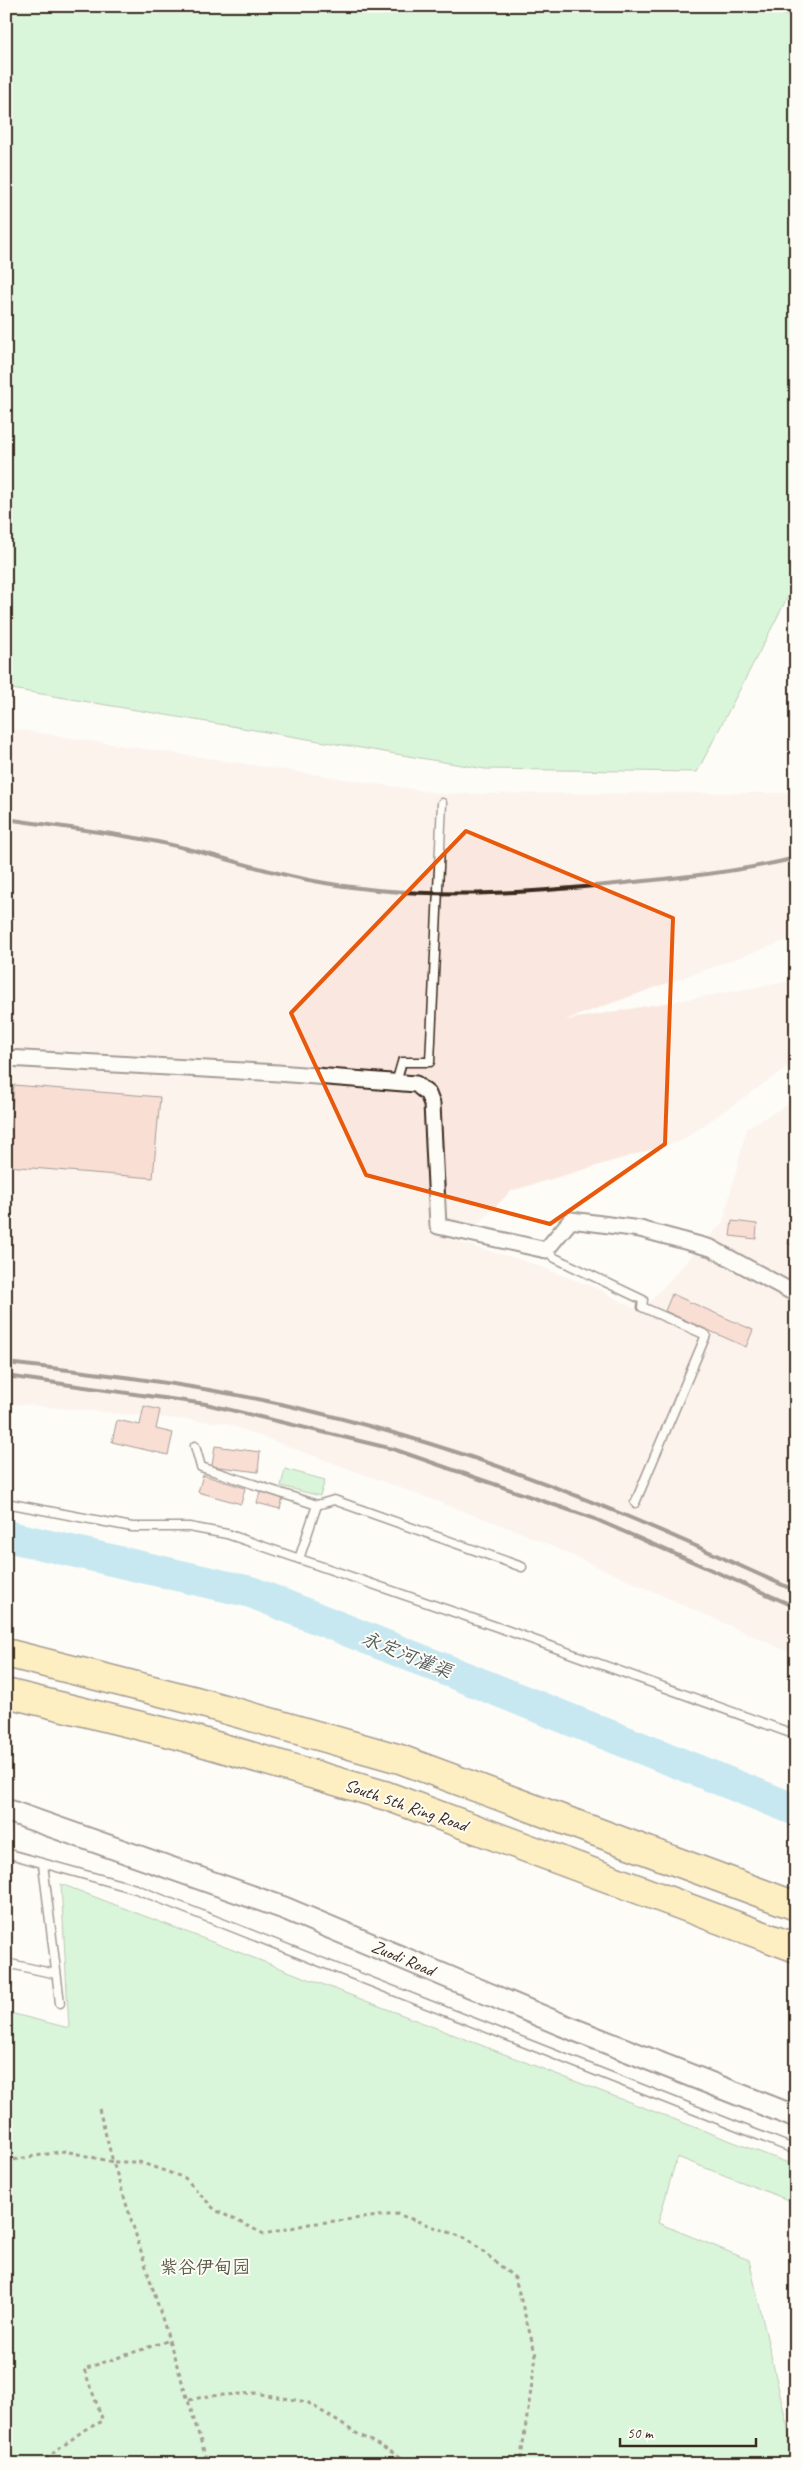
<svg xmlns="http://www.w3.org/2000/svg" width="802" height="2470" font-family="Caveat,'LXGW WenKai TC',sans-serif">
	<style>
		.built { fill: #fae8e0 }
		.green { fill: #aeedb5; stroke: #748c6a }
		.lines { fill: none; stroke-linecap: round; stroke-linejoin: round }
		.river { stroke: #87d1e8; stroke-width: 32 }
		.building { fill: #f3baa9; stroke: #3b2a1e }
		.lane-casing { stroke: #3b2a1e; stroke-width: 11 }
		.street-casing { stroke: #3b2a1e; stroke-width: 19 }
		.secondary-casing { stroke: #3b2a1e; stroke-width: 25 }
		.highway-casing { stroke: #3b2a1e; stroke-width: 31 }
		.path { stroke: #3b2a1e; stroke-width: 3; stroke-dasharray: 4 4; stroke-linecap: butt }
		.lane { stroke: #fdfcf7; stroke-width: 8 }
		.street { stroke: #fdfcf7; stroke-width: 15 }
		.secondary { stroke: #fdfcf7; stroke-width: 21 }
		.highway { stroke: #fedf80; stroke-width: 28 }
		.rail { stroke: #3b2a1e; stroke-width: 4 }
		.marked { fill: none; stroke: #e8590c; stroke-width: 4; stroke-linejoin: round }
		.labels { text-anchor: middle; stroke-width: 4; stroke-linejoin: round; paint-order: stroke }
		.street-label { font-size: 18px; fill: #3b2a1e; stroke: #fdfcf7 }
		.park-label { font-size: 18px; fill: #585b44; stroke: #fdfcf7 }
		.water-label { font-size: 19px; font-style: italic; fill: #525c5b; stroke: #fdfcf7 }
	</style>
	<rect width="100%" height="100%" fill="#fdfcf7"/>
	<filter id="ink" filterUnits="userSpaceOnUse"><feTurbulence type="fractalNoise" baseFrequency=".02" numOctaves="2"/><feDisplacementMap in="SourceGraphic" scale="10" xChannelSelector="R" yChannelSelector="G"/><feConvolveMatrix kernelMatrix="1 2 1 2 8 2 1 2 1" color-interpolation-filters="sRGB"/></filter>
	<g filter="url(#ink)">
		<path class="built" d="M 6,728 L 444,794 L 796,793 L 796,937 L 565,1020 L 793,981 L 796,986 L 796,1061 L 681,1141 L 511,1191 L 459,1243 L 519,1259 L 594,1287 L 641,1312 L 723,1222 L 747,1128 L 796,1100 L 796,1655 L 520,1532 L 225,1423 L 6,1403 Z"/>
		<g class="green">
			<path d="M 6,6 L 796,6 L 796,581 L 697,772 L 485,769 L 6,688 Z"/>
			<path d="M 285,1469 L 325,1480 L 320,1496 L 281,1486 Z"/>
			<path d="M 61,1884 L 796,2166 L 796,2203 L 677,2157 L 658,2223 L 749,2260 L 796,2464 L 6,2464 L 6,2012 L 69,2028 Z"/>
		</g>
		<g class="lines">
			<path class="river" d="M 6,1536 L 251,1592 L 796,1810"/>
		</g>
		<g class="building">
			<path d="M 14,1085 L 160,1097 L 153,1178 L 7,1166 Z"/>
			<path d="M 732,1221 L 757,1224 L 756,1239 L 730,1236 Z"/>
			<path d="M 791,1224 L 796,1224 L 796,1245 L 788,1244 Z"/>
			<path d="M 672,1294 L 753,1330 L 746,1347 L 665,1311 Z"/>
			<path d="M 144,1406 L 160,1410 L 156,1429 L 173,1433 L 168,1455 L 112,1442 L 117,1420 L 140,1425 Z"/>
			<path d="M 215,1446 L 260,1452 L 258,1472 L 212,1466 Z"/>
			<path d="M 203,1475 L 245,1488 L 241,1504 L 198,1492 Z"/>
			<path d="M 260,1491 L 283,1497 L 280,1509 L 257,1503 Z"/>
		</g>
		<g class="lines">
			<g class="lane-casing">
				<g id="lane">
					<path d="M 396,1083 L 402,1062 L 430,1062 L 442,803"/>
					<path d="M 546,1250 L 555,1258 L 643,1300 L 642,1307 L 706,1335 L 635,1503"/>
					<path d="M 195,1446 L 201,1467 L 317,1505 L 334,1500 L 522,1567"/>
					<path d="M 6,1503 L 132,1527 L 189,1527 L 227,1534 L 506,1630 L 796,1735"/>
					<path d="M 299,1559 L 317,1505"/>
					<path d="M 6,1853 L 136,1889 L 796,2150"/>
					<path d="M 43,1864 L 60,2003"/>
					<path d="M 6,1963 L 56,1974"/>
				</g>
			</g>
			<g class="street-casing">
				<g id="street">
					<path d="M 786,6 L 796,8"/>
					<path d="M 6,1058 L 278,1073 L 416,1084 L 428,1094 L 432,1104 L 438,1226 L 546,1250 L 571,1220 L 640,1229 L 711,1248 L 796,1294"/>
				</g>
			</g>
			<g class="secondary-casing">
				<path id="secondary" d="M 6,1810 L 284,1908 L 560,2024 L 796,2117"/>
			</g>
			<g class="highway-casing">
				<g id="highway">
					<path d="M 6,1653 L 192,1700 L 400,1759 L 796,1906"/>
					<path d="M 6,1693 L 178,1735 L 387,1796 L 796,1948"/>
				</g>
			</g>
			<g class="path">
				<path d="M 99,2109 L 113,2162 L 139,2162 L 185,2178 L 215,2210 L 264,2234 L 309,2224 L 397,2214 L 468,2239 L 515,2278 L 536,2356 L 520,2464"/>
				<path d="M 6,2161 L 65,2151 L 113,2162 L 208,2464"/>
				<path d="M 189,2400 L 208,2396 L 255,2393 L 307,2402 L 356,2433 L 414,2464"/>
				<path d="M 39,2464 L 84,2430 L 103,2421 L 84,2369 L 170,2340"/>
			</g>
			<use href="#lane" class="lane"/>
			<use href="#street" class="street"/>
			<use href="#secondary" class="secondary"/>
			<use href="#highway" class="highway"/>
			<g class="rail">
				<path d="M 6,819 C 55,826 105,832 153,841 C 206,851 257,870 309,880 C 413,901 521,894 625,883 C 683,877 739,872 796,858"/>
				<path d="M 6,1363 C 98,1373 191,1384 281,1404 C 387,1428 501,1464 602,1506 C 667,1532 731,1562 796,1591"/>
				<path d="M 6,1376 L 206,1404 L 393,1449 L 595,1519 L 796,1607"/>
			</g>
		</g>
	</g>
	<path d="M0 0H802V2470H0ZM 466,831 L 673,918 L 665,1144 L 550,1224 L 366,1175 L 291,1013 Z" fill="#fdfcf7" fill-opacity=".55" fill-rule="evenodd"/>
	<path class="marked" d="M 466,831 L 673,918 L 665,1144 L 550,1224 L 366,1175 L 291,1013 Z"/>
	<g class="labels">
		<g class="street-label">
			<text transform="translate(406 1805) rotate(19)" y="6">South 5th Ring Road</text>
			<text transform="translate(403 1958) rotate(23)" y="6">Zuodi Road</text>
		</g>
		<g class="park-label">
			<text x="205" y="2273">紫谷伊甸园</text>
		</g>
		<g class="water-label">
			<text transform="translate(407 1654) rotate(22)" y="7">永定河灌渠</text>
		</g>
	</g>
	<rect width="802" height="2470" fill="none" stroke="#fdfcf7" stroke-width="25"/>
	<rect x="12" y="12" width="777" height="2445" fill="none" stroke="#3b2a1e" stroke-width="2" filter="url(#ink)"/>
	<path d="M620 2438v8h136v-8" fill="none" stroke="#3b2a1e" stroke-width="2.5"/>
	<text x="627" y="2438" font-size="15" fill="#3b2a1e" stroke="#fdfcf7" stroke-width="4" paint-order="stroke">50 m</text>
</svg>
